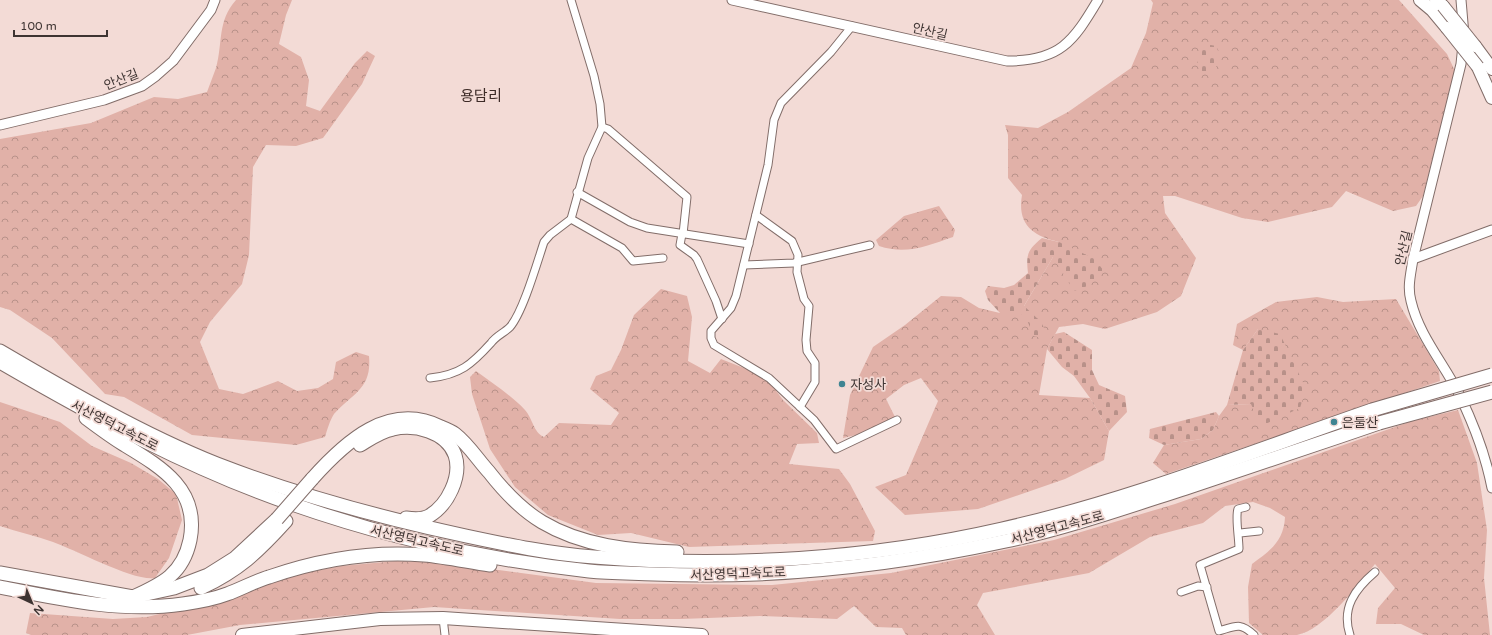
<svg xmlns="http://www.w3.org/2000/svg" width="1492" height="635" font-family="'Varela Round','Noto Sans KR',sans-serif">
	<style>
		.forest { fill: url(#forest-crowns) }
		.cemetery { fill: url(#cemetery-stones) }
		.lines { fill: none; stroke-linecap: round; stroke-linejoin: round }
		.minor-casing { stroke: #826d69; stroke-width: 9 }
		.tertiary-casing { stroke: #826d69; stroke-width: 11 }
		.trunk-casing { stroke: #826d69; stroke-width: 14 }
		.motorway-casing { stroke: #826d69; stroke-width: 15 }
		.minor { stroke: #fff; stroke-width: 7 }
		.tertiary { stroke: #fff; stroke-width: 9 }
		.trunk { stroke: #fff; stroke-width: 12 }
		.motorway { stroke: #fff; stroke-width: 13 }
		.trunk-bridge-casing { stroke: #826d69; stroke-width: 14; stroke-linecap: butt }
		.motorway-bridge-casing { stroke: #826d69; stroke-width: 15; stroke-linecap: butt }
		.trunk-bridge { stroke: #fff; stroke-width: 12 }
		.motorway-bridge { stroke: #fff; stroke-width: 13 }
		.poi-dot { fill: #3f8492; stroke: #f3dbd6; stroke-width: 1.5 }
		.labels { text-anchor: middle; stroke-width: 3.5; stroke-linejoin: round; paint-order: stroke }
		.street-label { font-size: 13px; fill: #3e3432; stroke: #f3dbd6 }
		.poi-label { font-size: 13px; fill: #3e3432; stroke: #f3dbd6; text-anchor: start }
		.quarter-label { font-size: 15px; fill: #3d2b27; stroke: #f3dbd6 }
	</style>
	<defs>
		<pattern id="forest-crowns" width="20" height="18" patternUnits="userSpaceOnUse"><rect width="20" height="18" fill="#e1b1a8"/><path d="M2 6a3 3 0 1 1 6 0M12 15a3 3 0 1 1 6 0" fill="none" stroke="#b89189"/></pattern>
		<pattern id="cemetery-stones" width="16" height="16" patternUnits="userSpaceOnUse"><rect width="16" height="16" fill="#e1b1a8"/><path d="M2 7V4a2 2 0 0 1 4 0v3zM10 15v-3a2 2 0 0 1 4 0v3z" fill="#b89189"/></pattern>
	</defs>
	<rect width="100%" height="100%" fill="#f3dbd6"/>
	<g class="forest">
		<path d="M 236,0 L 292,0 L 286,15 L 279,44 L 301,57 L 309,80 L 306,106 L 320,111 L 355,63 L 367,51 L 375,56 L 362,84 L 323,138 L 296,146 L 266,145 L 253,167 L 249,255 L 242,284 L 210,322 L 200,342 L 219,389 L 243,394 L 278,381 L 297,391 L 318,388 L 333,379 L 336,362 L 356,352 L 369,356 C 372,389 353,393 334,414 C 330,420 327,430 325,437 L 296,445 L 192,435 L 124,397 L 105,394 L 52,338 L 10,310 L 0,307 L 0,139 L 91,123 L 154,97 L 178,99 L 207,92 C 210,84 213,76 216,68 C 223,43 217,21 236,0 Z"/>
		<path d="M 1151,0 L 1399,0 L 1447,54 L 1455,71 L 1423,196 L 1416,206 L 1393,211 L 1346,191 L 1332,207 L 1268,222 L 1242,218 L 1175,196 L 1163,196 L 1165,213 L 1196,258 L 1181,296 L 1157,312 L 1105,329 L 1083,324 L 1059,327 L 1047,349 L 1039,395 L 1090,398 L 1109,431 L 1104,460 L 1065,479 L 978,509 L 905,515 L 875,487 L 906,475 L 938,401 L 921,378 L 904,385 L 886,399 L 895,417 L 860,434 L 843,438 L 850,395 L 873,347 L 905,325 L 941,296 L 961,297 L 979,308 L 1000,313 L 1020,313 L 1053,257 L 1059,242 C 1032,236 1017,224 1022,195 L 1008,178 L 1008,135 L 1005,125 L 1038,128 L 1068,112 L 1131,68 L 1146,33 L 1153,3 Z"/>
		<path d="M 939,206 L 955,230 L 953,237 C 927,246 906,255 879,246 L 876,240 L 904,216 Z"/>
		<path d="M 661,289 L 687,296 L 692,317 L 688,361 L 710,373 L 721,359 L 749,370 L 771,384 L 783,400 L 817,433 L 819,443 L 797,444 L 789,464 L 839,469 L 850,484 L 875,531 L 873,541 L 689,547 L 631,533 L 598,535 L 548,515 L 515,487 L 490,449 L 472,394 L 470,377 L 476,371 C 492,383 511,395 525,410 C 533,419 533,432 544,437 L 559,423 L 611,425 L 619,413 L 590,389 L 596,376 L 611,370 L 621,350 L 634,315 Z"/>
		<path d="M 1317,297 L 1343,302 L 1396,299 L 1439,371 L 1440,381 L 1166,474 L 1153,463 L 1164,445 L 1201,439 L 1213,430 L 1219,416 L 1227,405 L 1251,404 L 1258,329 L 1243,350 L 1233,345 L 1237,324 L 1276,302 Z"/>
		<path d="M 0,402 L 60,422 L 92,446 L 131,463 L 158,479 L 176,494 L 182,520 L 169,558 L 155,578 C 135,582 76,550 53,542 C 36,536 18,532 0,526 Z"/>
		<path d="M 1458,410 L 1477,463 L 1487,530 L 1484,578 L 1490,635 L 1424,635 L 1401,624 L 1376,624 L 1378,608 L 1395,588 L 1375,564 C 1358,585 1324,630 1297,635 C 1286,635 1274,635 1263,635 L 1249,623 L 1248,587 L 1252,564 C 1270,551 1284,541 1285,517 L 1270,508 L 1253,502 L 1225,506 L 1203,523 L 1150,537 L 1089,573 L 983,593 L 977,605 L 995,635 L 906,635 L 902,628 L 876,627 L 854,606 L 837,619 L 760,616 L 682,619 L 620,619 L 434,607 L 240,625 L 187,635 L 31,635 L 26,633 L 30,613 L 113,619 L 147,617 L 229,597 L 288,576 L 341,566 L 396,561 L 446,563 L 596,583 L 772,585 L 891,573 L 1054,540 L 1175,504 L 1412,421 Z"/>
	</g>
	<g class="cemetery">
		<path d="M 1211,45 L 1216,46 L 1218,51 L 1216,69 L 1208,75 L 1203,72 L 1197,64 L 1201,51 L 1204,46 Z"/>
		<path d="M 1042,238 L 1059,242 L 1095,259 L 1103,270 L 1090,285 L 1074,291 L 1053,257 L 1024,306 L 1041,322 L 1046,332 L 1041,338 L 1034,336 L 1026,318 L 1020,313 L 1000,313 L 988,300 L 985,291 L 988,286 L 1004,288 L 1014,285 L 1028,273 C 1026,255 1027,250 1042,238 Z"/>
		<path d="M 1258,329 L 1280,334 L 1306,389 L 1300,408 L 1261,426 L 1251,404 L 1227,405 L 1243,350 Z"/>
		<path d="M 1064,332 L 1092,350 L 1092,370 L 1099,385 L 1125,396 L 1127,412 L 1109,431 L 1090,398 L 1074,376 L 1062,367 L 1047,349 L 1055,334 Z"/>
		<path d="M 1216,412 L 1219,416 L 1213,430 L 1201,439 L 1164,445 L 1149,438 L 1150,429 Z"/>
	</g>
	<g class="lines">
		<g class="minor-casing">
			<g id="minor">
				<path d="M 852,26 L 831,52 L 781,103 L 774,120 L 768,165 L 736,296 L 731,308 L 711,331 L 711,338 L 714,345 L 769,378 L 814,420 L 836,449 L 897,420"/>
				<path d="M 602,127 L 608,129 L 687,197 L 683,234"/>
				<path d="M 577,192 L 630,222 L 647,228 L 749,244"/>
				<path d="M 756,215 L 792,241 L 798,255 L 797,272 L 804,299 L 809,306 L 806,340 L 807,351 L 815,363 L 815,382 L 800,407"/>
				<path d="M 571,219 L 622,248 L 633,261 L 663,258"/>
				<path d="M 682,234 L 680,245 L 694,255 L 697,259 L 716,301 L 722,319"/>
				<path d="M 744,265 L 794,263 L 870,245"/>
				<path d="M 430,378 C 460,375 472,364 491,343 C 496,336 504,333 510,327 C 523,312 537,263 544,242 L 550,235 L 571,219 L 588,158 L 602,127 L 600,104 L 594,76 L 571,0"/>
				<path d="M 1246,507 L 1238,509 C 1235,516 1239,538 1239,549 L 1200,565 L 1219,631 C 1236,626 1240,622 1254,635"/>
				<path d="M 1240,533 L 1259,531"/>
				<path d="M 1181,592 L 1198,586 L 1207,587"/>
				<path d="M 443,618 L 445,635"/>
				<path d="M 1350,635 C 1341,608 1355,589 1375,572"/>
			</g>
		</g>
		<g class="tertiary-casing">
			<g id="tertiary">
				<path d="M 732,0 L 1007,61 C 1060,61 1073,42 1098,0"/>
				<path d="M 1461,0 L 1464,35 L 1461,64 L 1413,259 C 1411,273 1407,287 1411,301 C 1419,336 1445,365 1460,396 C 1474,425 1486,457 1492,488"/>
				<path d="M 0,125 L 104,100 L 142,86 L 156,76 L 173,61 L 211,10 L 215,0"/>
				<path d="M 1413,259 L 1492,230"/>
			</g>
		</g>
		<g class="trunk-casing">
			<g id="trunk">
				<path d="M 1420,0 L 1432,10 L 1447,28"/>
				<path d="M 1436,0 L 1443,6"/>
				<path d="M 1475,46 L 1492,69"/>
				<path d="M 1478,67 L 1492,98"/>
				<path d="M 242,635 L 380,619 L 443,618 L 702,635"/>
			</g>
		</g>
		<g class="motorway-casing">
			<g id="motorway">
				<path d="M 0,351 C 70,392 142,434 217,464 C 297,495 382,518 466,536 C 508,545 551,554 594,557 C 728,568 871,559 1002,529 C 1128,501 1250,452 1372,410"/>
				<path d="M 0,362 C 93,416 190,469 292,504 C 389,538 488,560 589,571 C 610,573 632,573 654,574 C 771,579 891,566 1006,541 C 1067,528 1127,507 1186,488 C 1251,466 1315,445 1379,423"/>
				<path d="M 86,418 C 98,427 110,436 123,444 C 161,467 200,489 190,540 C 183,574 162,584 133,597"/>
				<path d="M 360,445 C 370,439 381,431 393,429 C 414,424 446,431 455,455 C 462,476 448,505 429,516 C 422,520 413,519 406,518"/>
				<path d="M 312,479 C 345,442 389,401 441,427 C 446,429 451,431 455,434 C 468,444 478,460 489,472 C 503,490 522,510 542,522 C 582,546 631,551 677,552"/>
				<path d="M 0,573 L 133,597 L 174,588 L 208,575 L 235,558 L 277,519"/>
				<path d="M 0,587 C 60,599 121,613 183,604 C 197,602 214,599 227,594 C 241,589 255,581 269,577 C 318,560 373,551 424,555 C 446,557 469,562 490,565"/>
				<path d="M 201,588 C 239,570 258,552 286,521"/>
			</g>
		</g>
		<use href="#minor" class="minor"/>
		<use href="#tertiary" class="tertiary"/>
		<use href="#trunk" class="trunk"/>
		<use href="#motorway" class="motorway"/>
		<g class="trunk-bridge-casing">
			<g id="trunk-bridge">
				<path d="M 1443,6 L 1475,46"/>
				<path d="M 1447,28 L 1478,67"/>
			</g>
		</g>
		<g class="motorway-bridge-casing">
			<g id="motorway-bridge">
				<path d="M 1372,410 L 1492,375"/>
				<path d="M 1379,423 L 1492,392"/>
				<path d="M 277,519 L 312,479"/>
			</g>
		</g>
		<use href="#trunk-bridge" class="trunk-bridge"/>
		<use href="#motorway-bridge" class="motorway-bridge"/>
	</g>
	<g class="poi-dot">
		<circle cx="842" cy="384" r="4"/>
		<circle cx="1334" cy="422" r="4"/>
	</g>
	<g class="labels">
		<g class="street-label">
			<text transform="translate(930 31) rotate(13)" y="5">안산길</text>
			<text transform="translate(121 79) rotate(-22)" y="5">안산길</text>
			<text transform="translate(1403 248) rotate(-77)" y="5">안산길</text>
			<text transform="translate(115 425) rotate(27)" y="5">서산영덕고속도로</text>
			<text transform="translate(1057 527) rotate(-15)" y="5">서산영덕고속도로</text>
			<text transform="translate(417 540) rotate(13)" y="5">서산영덕고속도로</text>
			<text transform="translate(738 573) rotate(-2)" y="5">서산영덕고속도로</text>
		</g>
		<g class="poi-label">
			<text x="850" y="389">자성사</text>
			<text x="1342" y="427">은둘산</text>
		</g>
		<g class="quarter-label">
			<text x="481" y="101">용담리</text>
		</g>
	</g>
	<g transform="translate(32 603) rotate(136)" stroke="#f3dbd6" stroke-width="3" paint-order="stroke">
	<path d="M0-3L7 15L0 10L-7 15Z" fill="#3e3432"/>
	<text y="-6" font-size="11" font-weight="bold" text-anchor="middle" fill="#3e3432">N</text>
	</g>
	<path d="M14 30v6h93v-6" fill="none" stroke="#3e3432" stroke-width="2"/>
	<text x="20" y="30" font-size="12" fill="#3e3432" stroke="#f3dbd6" stroke-width="3" paint-order="stroke">100 m</text>
</svg>
